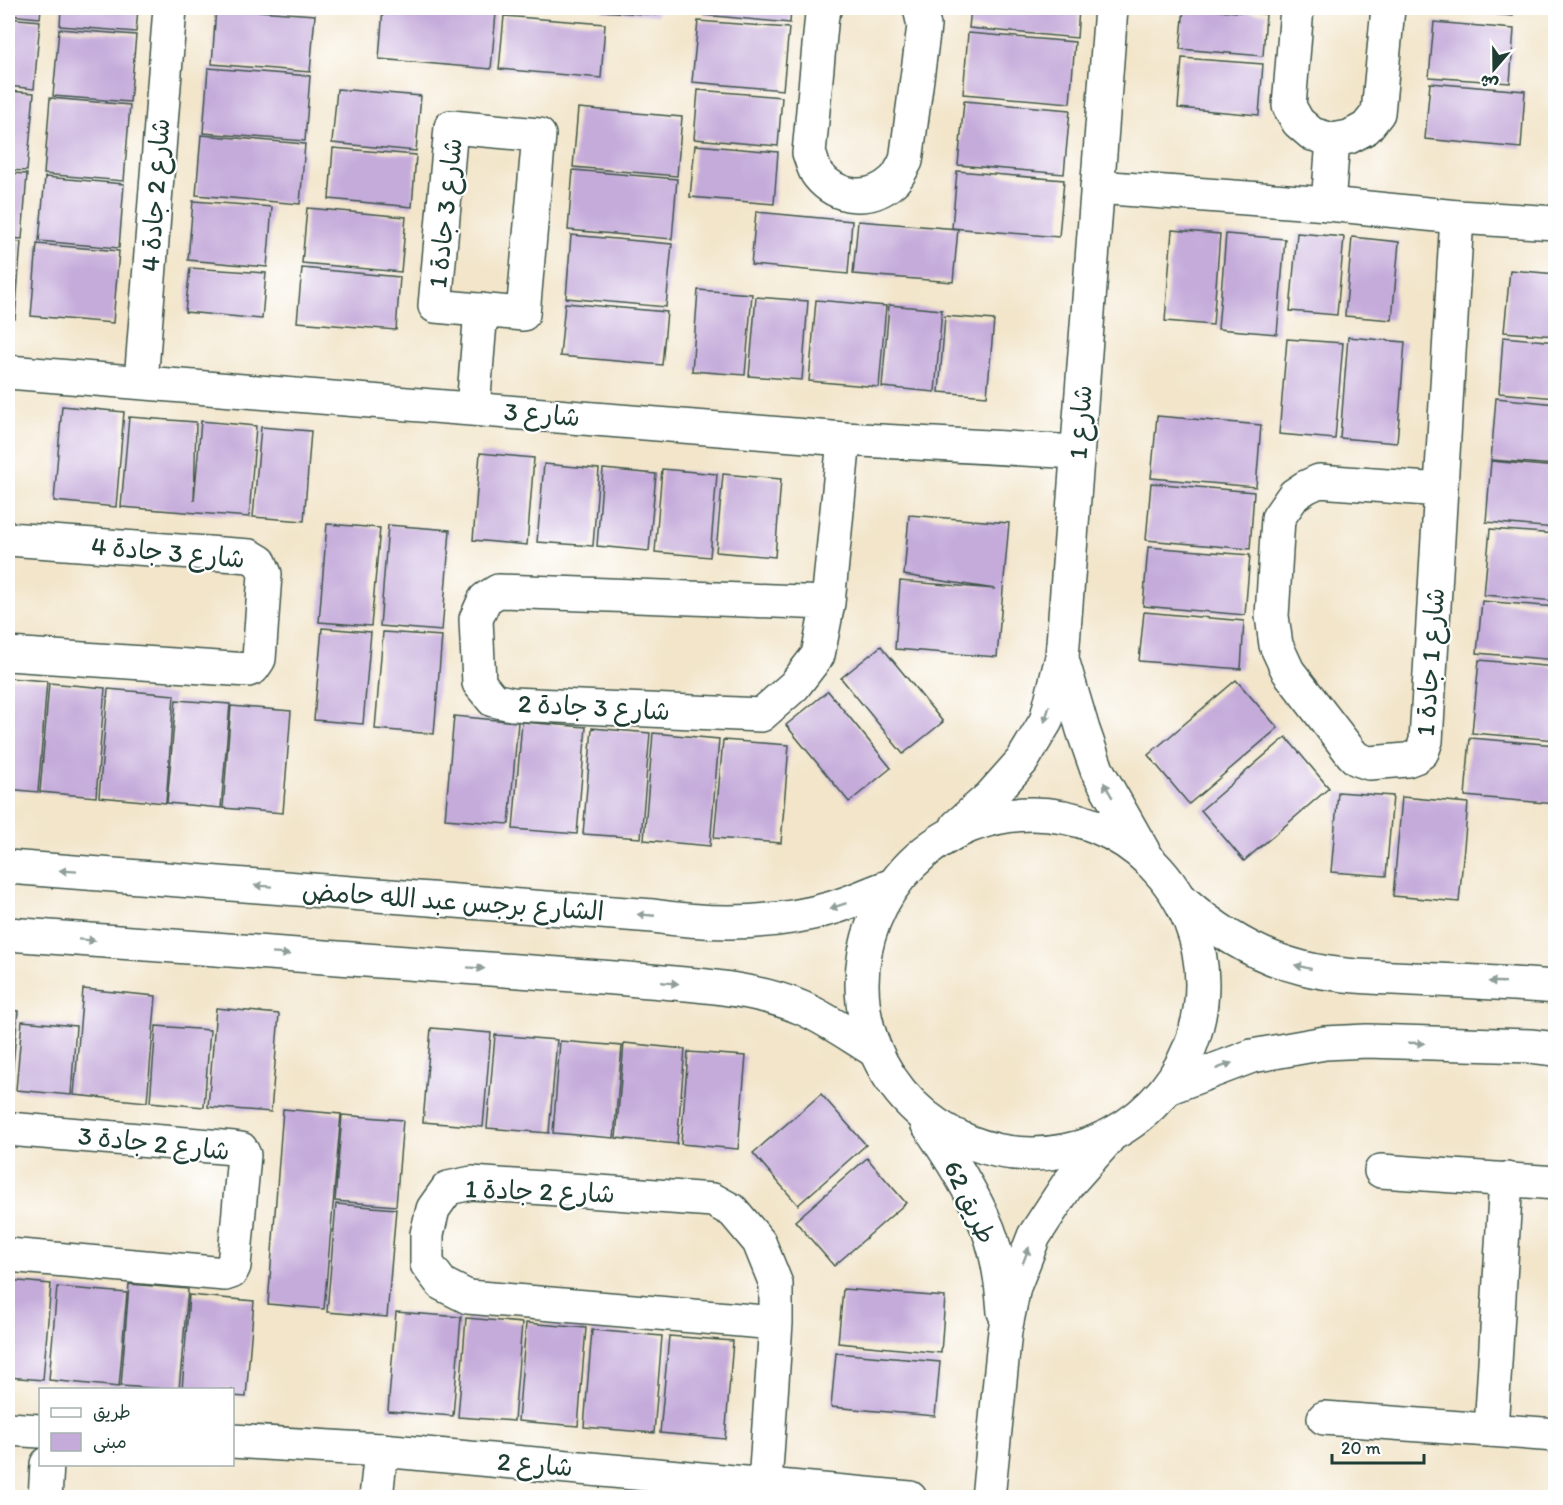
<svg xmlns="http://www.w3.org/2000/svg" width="1563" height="1505" font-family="Itim,'Playpen Sans Arabic',sans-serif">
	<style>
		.building { fill: #c5abda }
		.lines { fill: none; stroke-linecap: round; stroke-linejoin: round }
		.minor-casing { stroke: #3f564a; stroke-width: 36 }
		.minor { stroke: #fff; stroke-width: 33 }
		.oneway { fill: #8f9e9a }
		.labels { text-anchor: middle; stroke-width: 4.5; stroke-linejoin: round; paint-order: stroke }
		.street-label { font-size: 26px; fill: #1f3d34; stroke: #fff }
	</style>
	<rect width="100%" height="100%" fill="#fff"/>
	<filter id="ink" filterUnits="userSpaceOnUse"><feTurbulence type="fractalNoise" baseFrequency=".0167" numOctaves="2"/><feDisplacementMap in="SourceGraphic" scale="12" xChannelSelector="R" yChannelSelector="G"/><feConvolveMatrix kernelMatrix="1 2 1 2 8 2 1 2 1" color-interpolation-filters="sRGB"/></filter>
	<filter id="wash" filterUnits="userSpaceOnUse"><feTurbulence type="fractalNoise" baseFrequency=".008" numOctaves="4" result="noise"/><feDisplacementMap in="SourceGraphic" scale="24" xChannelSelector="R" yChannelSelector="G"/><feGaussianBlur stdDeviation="1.35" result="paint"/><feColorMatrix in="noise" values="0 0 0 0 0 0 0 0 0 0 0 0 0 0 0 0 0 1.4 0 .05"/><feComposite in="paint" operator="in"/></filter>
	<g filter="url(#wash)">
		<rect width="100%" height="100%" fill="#f2e5ca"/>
		<g id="blocks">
			<g class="building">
				<path d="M 8,8 L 41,8 L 40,18 L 8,15 Z"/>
				<path d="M 61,8 L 138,8 L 136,32 L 60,26 Z"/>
				<path d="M 216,8 L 315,15 L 310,72 L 212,64 Z"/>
				<path d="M 383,8 L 429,8 L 496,13 L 491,69 L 379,59 Z"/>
				<path d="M 603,8 L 658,8 L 657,15 L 602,11 Z"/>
				<path d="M 704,8 L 791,8 L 790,23 L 704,15 Z"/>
				<path d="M 971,8 L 1079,8 L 1077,38 L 969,28 Z"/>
				<path d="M 1184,8 L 1266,14 L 1263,56 L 1180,49 Z"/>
				<path d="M 1439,8 L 1514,8 L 1513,16 L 1439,9 Z"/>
				<path d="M 504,16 L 605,24 L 601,78 L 499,69 Z"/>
				<path d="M 8,18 L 40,21 L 34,89 L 8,86 Z"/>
				<path d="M 698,21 L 789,28 L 783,90 L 692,82 Z"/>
				<path d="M 1434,22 L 1514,29 L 1510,83 L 1429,77 Z"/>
				<path d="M 59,29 L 136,35 L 130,102 L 53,96 Z"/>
				<path d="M 968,33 L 1075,42 L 1070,103 L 963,94 Z"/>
				<path d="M 1182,58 L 1263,64 L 1259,115 L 1178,108 Z"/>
				<path d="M 208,68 L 310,76 L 305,141 L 203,133 Z"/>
				<path d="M 1430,83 L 1525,91 L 1521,148 L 1425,139 Z"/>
				<path d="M 337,89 L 421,96 L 416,151 L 332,143 Z"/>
				<path d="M 698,90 L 782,97 L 778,146 L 694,139 Z"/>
				<path d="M 8,91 L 34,93 L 27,171 L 8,170 Z"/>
				<path d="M 50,98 L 130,105 L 124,181 L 44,174 Z"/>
				<path d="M 964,101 L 1070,110 L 1064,174 L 958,165 Z"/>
				<path d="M 578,108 L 682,117 L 677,176 L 573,167 Z"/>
				<path d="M 201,135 L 305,144 L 300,204 L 196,195 Z"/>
				<path d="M 695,145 L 778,152 L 774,204 L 690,197 Z"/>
				<path d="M 333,148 L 416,155 L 412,207 L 329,199 Z"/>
				<path d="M 573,170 L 677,179 L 672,239 L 568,230 Z"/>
				<path d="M 957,171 L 1064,180 L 1059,237 L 952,228 Z"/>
				<path d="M 8,173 L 27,174 L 22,239 L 8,238 Z"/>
				<path d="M 45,177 L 124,184 L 119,248 L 39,241 Z"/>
				<path d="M 193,201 L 272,207 L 267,267 L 188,260 Z"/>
				<path d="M 307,208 L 406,217 L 401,272 L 302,263 Z"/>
				<path d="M 756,212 L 852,221 L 848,274 L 751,265 Z"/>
				<path d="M 858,221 L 958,229 L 953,282 L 853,274 Z"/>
				<path d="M 1172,230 L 1220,234 L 1213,325 L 1165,321 Z"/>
				<path d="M 1297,233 L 1344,237 L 1337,315 L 1290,311 Z"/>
				<path d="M 1226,234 L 1285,239 L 1277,334 L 1218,329 Z"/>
				<path d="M 571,235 L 672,244 L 666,307 L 566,298 Z"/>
				<path d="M 1352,237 L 1399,242 L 1392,320 L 1345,316 Z"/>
				<path d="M 8,241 L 21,242 L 15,319 L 8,319 Z"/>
				<path d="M 37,244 L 119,251 L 113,323 L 31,316 Z"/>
				<path d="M 190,268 L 266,273 L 262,319 L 185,312 Z"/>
				<path d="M 302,268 L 400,277 L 396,330 L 297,322 Z"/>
				<path d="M 1510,270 L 1556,274 L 1556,336 L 1504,332 Z"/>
				<path d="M 698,290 L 752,294 L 745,375 L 692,371 Z"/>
				<path d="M 756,297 L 808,301 L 802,380 L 749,376 Z"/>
				<path d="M 816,300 L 886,306 L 879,387 L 809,381 Z"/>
				<path d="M 565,303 L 667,312 L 662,365 L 560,356 Z"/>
				<path d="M 889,305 L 942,310 L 935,392 L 882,387 Z"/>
				<path d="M 945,316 L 994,320 L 987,396 L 939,392 Z"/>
				<path d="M 1348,337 L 1405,342 L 1397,443 L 1340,438 Z"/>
				<path d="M 1503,337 L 1556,342 L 1556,398 L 1499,393 Z"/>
				<path d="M 1287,339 L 1343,343 L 1335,439 L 1279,434 Z"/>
				<path d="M 1496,398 L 1556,404 L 1556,465 L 1491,460 Z"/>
				<path d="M 62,406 L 124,412 L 116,507 L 54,501 Z"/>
				<path d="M 1157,416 L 1261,425 L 1256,487 L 1151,478 Z"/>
				<path d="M 129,417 L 196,422 L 194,501 L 201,421 L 256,426 L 249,517 L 121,507 Z"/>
				<path d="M 261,427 L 311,431 L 304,521 L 253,517 Z"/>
				<path d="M 480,453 L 534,458 L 527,545 L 473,540 Z"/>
				<path d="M 1491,461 L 1556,467 L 1556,528 L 1486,522 Z"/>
				<path d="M 544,464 L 599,469 L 593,546 L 537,542 Z"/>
				<path d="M 603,469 L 656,474 L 649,551 L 597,546 Z"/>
				<path d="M 662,469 L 717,474 L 710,557 L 655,552 Z"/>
				<path d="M 723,474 L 781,479 L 775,557 L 716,552 Z"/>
				<path d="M 1151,483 L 1254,492 L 1250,549 L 1146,540 Z"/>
				<path d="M 909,515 L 1009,523 L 997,657 L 895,649 L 900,581 L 995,589 L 904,575 Z"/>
				<path d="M 327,524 L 380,528 L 371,626 L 319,622 Z"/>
				<path d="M 388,525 L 450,530 L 442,631 L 380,626 Z"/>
				<path d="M 1490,529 L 1556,534 L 1556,601 L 1484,595 Z"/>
				<path d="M 1148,547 L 1250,555 L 1245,615 L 1143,606 Z"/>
				<path d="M 1482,601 L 1556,607 L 1556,660 L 1477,653 Z"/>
				<path d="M 1144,612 L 1244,621 L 1241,669 L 1139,661 Z"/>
				<path d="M 322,628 L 371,632 L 363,724 L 314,720 Z"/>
				<path d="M 383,632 L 442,636 L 434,734 L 375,729 Z"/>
				<path d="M 881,646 L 943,722 L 903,754 L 841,678 Z"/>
				<path d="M 1479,660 L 1556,667 L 1556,740 L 1472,733 Z"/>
				<path d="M 8,678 L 47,681 L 38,792 L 8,789 Z"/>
				<path d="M 1236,680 L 1278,728 L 1189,804 L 1148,755 Z"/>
				<path d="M 49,683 L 105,688 L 96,797 L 40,792 Z"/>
				<path d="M 108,689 L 174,695 L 166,803 L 99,797 Z"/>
				<path d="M 828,691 L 891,768 L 849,802 L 786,725 Z"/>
				<path d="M 176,700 L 230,704 L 221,808 L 167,803 Z"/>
				<path d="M 231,706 L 291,711 L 283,813 L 223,808 Z"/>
				<path d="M 454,716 L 518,722 L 509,824 L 445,819 Z"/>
				<path d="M 522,722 L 586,727 L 577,834 L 513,829 Z"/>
				<path d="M 592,728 L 650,733 L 641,838 L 583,834 Z"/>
				<path d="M 653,733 L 719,739 L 710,846 L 644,840 Z"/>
				<path d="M 1286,737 L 1329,788 L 1244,861 L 1201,810 Z"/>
				<path d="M 1470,738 L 1556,745 L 1556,804 L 1465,796 Z"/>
				<path d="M 723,740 L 789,745 L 781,843 L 714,838 Z"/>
				<path d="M 1338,792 L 1393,796 L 1386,876 L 1331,872 Z"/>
				<path d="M 1402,797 L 1468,803 L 1459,902 L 1393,896 Z"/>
				<path d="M 83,989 L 156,996 L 147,1102 L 74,1095 Z"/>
				<path d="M 216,1008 L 279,1014 L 271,1112 L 208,1107 Z"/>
				<path d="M 8,1010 L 18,1011 L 11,1087 L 8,1087 Z"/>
				<path d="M 22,1021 L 76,1026 L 71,1095 L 16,1090 Z"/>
				<path d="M 156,1026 L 210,1030 L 204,1107 L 150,1102 Z"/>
				<path d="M 431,1028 L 491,1033 L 483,1127 L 423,1122 Z"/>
				<path d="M 495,1035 L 557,1040 L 549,1133 L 487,1128 Z"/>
				<path d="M 560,1041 L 622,1046 L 614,1138 L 553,1133 Z"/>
				<path d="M 624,1043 L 685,1049 L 677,1144 L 616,1138 Z"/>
				<path d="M 688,1052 L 746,1056 L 738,1149 L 681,1144 Z"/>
				<path d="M 821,1094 L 866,1145 L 798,1205 L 753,1153 Z"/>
				<path d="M 283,1109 L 341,1114 L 324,1309 L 268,1304 Z"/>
				<path d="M 342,1115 L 403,1120 L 396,1206 L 335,1201 Z"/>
				<path d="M 867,1158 L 906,1203 L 834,1266 L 795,1221 Z"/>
				<path d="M 336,1204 L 396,1209 L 387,1317 L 327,1312 Z"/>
				<path d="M 8,1280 L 51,1284 L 43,1380 L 8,1377 Z"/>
				<path d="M 129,1284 L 188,1289 L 179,1390 L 121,1386 Z"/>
				<path d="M 57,1287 L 127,1293 L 119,1387 L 49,1380 Z"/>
				<path d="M 843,1289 L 945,1297 L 941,1353 L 838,1343 Z"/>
				<path d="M 189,1295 L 254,1301 L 246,1397 L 232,1396 L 232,1390 L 182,1390 Z"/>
				<path d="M 396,1312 L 461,1317 L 453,1416 L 388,1411 Z"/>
				<path d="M 466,1318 L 522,1323 L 514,1421 L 458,1417 Z"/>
				<path d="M 526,1323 L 586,1328 L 578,1426 L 518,1421 Z"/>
				<path d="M 592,1330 L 662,1336 L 654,1433 L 584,1427 Z"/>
				<path d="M 669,1336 L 733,1341 L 725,1439 L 660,1433 Z"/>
				<path d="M 836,1353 L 940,1362 L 935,1416 L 831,1407 Z"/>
			</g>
		</g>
	</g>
	<g filter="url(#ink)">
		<use href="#blocks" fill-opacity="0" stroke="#3f564a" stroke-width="1.5"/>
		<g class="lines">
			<g class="minor-casing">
				<g id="minor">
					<path d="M 825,8 L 822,14 L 809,153 C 812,160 813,169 818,175 C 837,199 871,202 893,181 C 899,176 902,167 906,161 L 924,26 L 920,8"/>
					<path d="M 1297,8 L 1289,106 L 1298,122 L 1312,134 L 1333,140 L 1349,137 L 1366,128 L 1378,113 L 1388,8"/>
					<path d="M 451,127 L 539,135 L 523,314 L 435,306 Z"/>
					<path d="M 1097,187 L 1328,204 L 1457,217 L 1556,223"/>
					<path d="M 1328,204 L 1333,140"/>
					<path d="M 8,372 L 844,439 L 1077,452"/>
					<path d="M 141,382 L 170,8"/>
					<path d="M 473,408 L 481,310"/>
					<path d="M 1441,490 L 1319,481 L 1306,487 L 1294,495 L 1278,518 L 1272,616 L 1276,645 L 1288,671 L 1352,754 L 1357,759 L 1369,763 L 1407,760 L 1415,757 L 1422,752 L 1426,741 L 1457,217"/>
					<path d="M 8,539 L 250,556 L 260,562 L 265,574 L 259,659 L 253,668 L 248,670 L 8,654"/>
					<path d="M 828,603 L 498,591 L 485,599 L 476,619 L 479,683 L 493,700 L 512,704 L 761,715 L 794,686 L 818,655 L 828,603 L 844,439"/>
					<path d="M 1062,659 L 1083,730 L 1097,770 L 1143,851"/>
					<circle cx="1032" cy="984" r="170"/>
					<path d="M 957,826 L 990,797 L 1022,761 L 1046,721 L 1062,657 L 1111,8"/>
					<path d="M 8,867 L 653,916 C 713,925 774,925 832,908 C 853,902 873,892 893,885"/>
					<path d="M 1184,902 C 1219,933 1258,957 1303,968 C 1339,977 1377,977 1413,979 C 1461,981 1508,983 1556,987"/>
					<path d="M 8,934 L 628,979 C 686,985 748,985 802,1008 C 827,1019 851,1036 874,1050"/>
					<path d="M 1170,1087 L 1252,1056 L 1325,1043 L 1367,1041 L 1530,1046 L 1556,1049"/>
					<path d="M 927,1123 C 950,1157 972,1191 988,1229 C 998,1254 1002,1285 1004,1312"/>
					<path d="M 8,1129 L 234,1148 L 241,1149 L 244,1155 L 234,1266 L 231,1272 L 225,1274 L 8,1255"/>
					<path d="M 1381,1171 L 1556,1183"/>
					<path d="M 1324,1418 L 1556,1435"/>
					<path d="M 8,1429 L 40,1431"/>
					<path d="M 1491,1430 L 1506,1179"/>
					<path d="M 232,1441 L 381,1450 L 910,1498"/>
					<path d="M 765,1484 L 776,1323 L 776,1284 L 759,1242 L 733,1211 L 713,1200 L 472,1183 L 448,1188 L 433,1209 L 427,1234 L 427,1264 L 442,1284 L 468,1297 L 776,1323"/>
					<path d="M 45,1498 L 47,1464"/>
					<path d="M 376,1498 L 381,1450"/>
					<path d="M 988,1498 L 1005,1331 L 1014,1287 L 1034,1236 L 1068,1184 L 1107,1140"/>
				</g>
			</g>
			<use href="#minor" class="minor"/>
		</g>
		<defs><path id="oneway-solid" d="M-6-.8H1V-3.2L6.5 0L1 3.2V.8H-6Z" transform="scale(1.5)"/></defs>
		<g class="oneway">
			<use href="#oneway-solid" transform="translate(1047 714) rotate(107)"/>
			<use href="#oneway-solid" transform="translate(1108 790) rotate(-120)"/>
			<use href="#oneway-solid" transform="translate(68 871) rotate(-176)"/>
			<use href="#oneway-solid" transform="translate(263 886) rotate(-176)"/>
			<use href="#oneway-solid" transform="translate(838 906) rotate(161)"/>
			<use href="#oneway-solid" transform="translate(646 915) rotate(-175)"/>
			<use href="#oneway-solid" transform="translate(87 940) rotate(4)"/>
			<use href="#oneway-solid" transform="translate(281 954) rotate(4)"/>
			<use href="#oneway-solid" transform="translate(1303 967) rotate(-166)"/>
			<use href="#oneway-solid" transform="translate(476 968) rotate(4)"/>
			<use href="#oneway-solid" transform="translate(1497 982) rotate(-178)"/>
			<use href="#oneway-solid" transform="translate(670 983) rotate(5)"/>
			<use href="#oneway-solid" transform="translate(1416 1043) rotate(2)"/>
			<use href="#oneway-solid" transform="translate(1224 1066) rotate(-21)"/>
			<use href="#oneway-solid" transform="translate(1026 1255) rotate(-69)"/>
		</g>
	</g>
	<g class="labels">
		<g class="street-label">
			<text transform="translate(155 195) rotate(-86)" y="9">شارع 2 جادة 4</text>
			<text transform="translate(445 213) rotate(-84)" y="9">شارع 3 جادة 1</text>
			<text transform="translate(542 414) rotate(5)" y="9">شارع 3</text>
			<text transform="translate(1080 422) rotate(-86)" y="9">شارع 1</text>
			<text transform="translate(168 552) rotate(5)" y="9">شارع 3 جادة 4</text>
			<text transform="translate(1430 662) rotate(-86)" y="9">شارع 1 جادة 1</text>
			<text transform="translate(594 707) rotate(3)" y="9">شارع 3 جادة 2</text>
			<text transform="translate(453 901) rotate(4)" y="9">الشارع برجس عبد الله حامض</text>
			<text transform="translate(154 1143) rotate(6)" y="9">شارع 2 جادة 3</text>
			<text transform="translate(540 1191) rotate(2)" y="9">شارع 2 جادة 1</text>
			<text transform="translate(970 1202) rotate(65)" y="9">طريق 62</text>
			<text transform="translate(535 1464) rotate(5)" y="9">شارع 2</text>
		</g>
	</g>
	<rect width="1563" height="1505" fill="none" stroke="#fff" stroke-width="30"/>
	<rect x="39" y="1388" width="195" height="78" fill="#ffffff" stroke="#a5b1ae" stroke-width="1.5"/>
	<rect x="51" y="1408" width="30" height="9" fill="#ffffff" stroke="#a5b1ae" stroke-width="1.5"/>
	<text x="93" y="1418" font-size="18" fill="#1f3d34">طريق</text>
	<rect x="51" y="1433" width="30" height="18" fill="#c5abda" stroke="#a5b1ae" stroke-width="1.5"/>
	<text x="93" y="1448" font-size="18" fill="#1f3d34">مبنى</text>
	<g transform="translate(1494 69) rotate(200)" stroke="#ffffff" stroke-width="4.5" paint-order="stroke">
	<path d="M0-4.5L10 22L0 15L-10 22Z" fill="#1f3d34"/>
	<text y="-9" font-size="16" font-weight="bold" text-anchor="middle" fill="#1f3d34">ش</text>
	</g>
	<path d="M1332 1454v9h92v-9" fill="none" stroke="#1f3d34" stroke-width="3"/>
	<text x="1341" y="1454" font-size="18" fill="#1f3d34" stroke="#ffffff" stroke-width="4.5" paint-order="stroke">20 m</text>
</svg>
